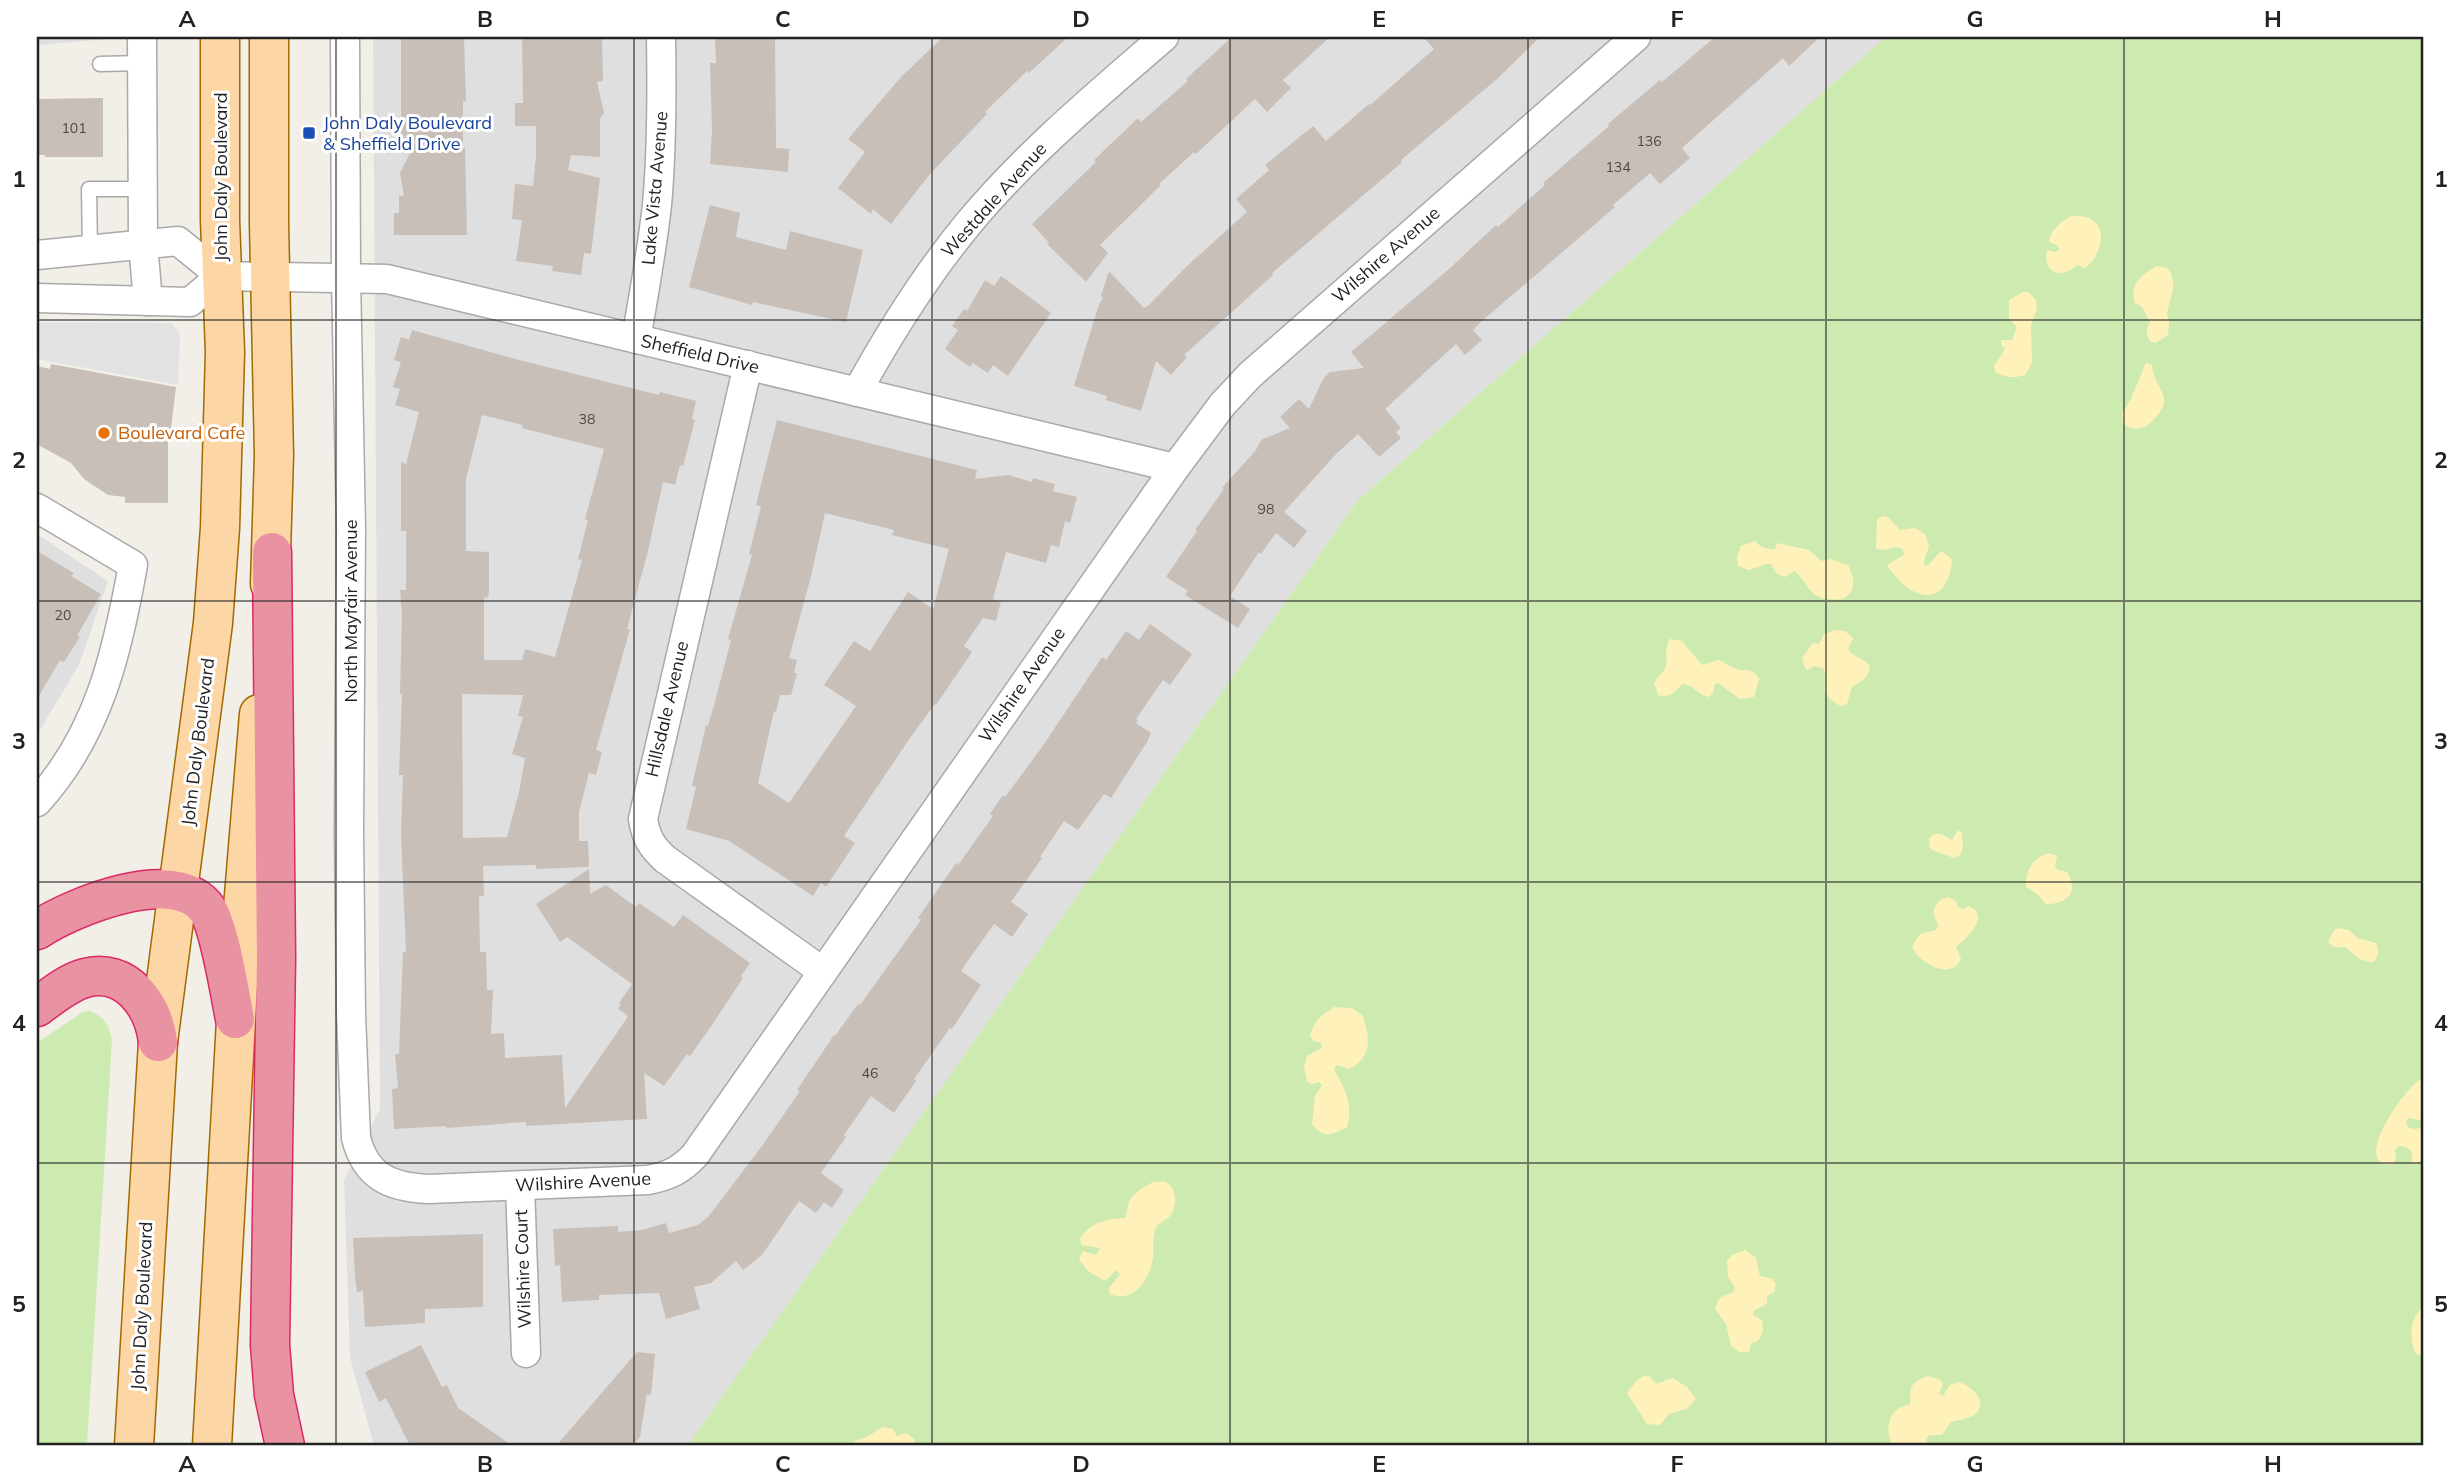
<svg xmlns="http://www.w3.org/2000/svg" width="2460" height="1483" font-family="Mulish,sans-serif">
	<style>
		.residential { fill: #e0dfdf }
		.grass { fill: #cdebb0 }
		.sand { fill: #fff1ba }
		.parking { fill: #e2e2e2 }
		.building { fill: #c7bfb8; fill-rule: evenodd }
		.lines { fill: none; stroke-linecap: round; stroke-linejoin: round }
		.lane-casing { stroke: #a9a9a9; stroke-width: 17 }
		.street-casing { stroke: #a9a9a9; stroke-width: 31 }
		.primary-casing { stroke: #a06b00; stroke-width: 41 }
		.highway-casing { stroke: #dc2a67; stroke-width: 41 }
		.lane { stroke: #fff; stroke-width: 14 }
		.street { stroke: #fff; stroke-width: 28 }
		.primary { stroke: #fcd6a4; stroke-width: 38 }
		.highway { stroke: #e892a2; stroke-width: 38 }
		.grid { fill: none; stroke: #222; stroke-width: 2; stroke-opacity: 0.55 }
		.transit-dot { fill: #1a4fb4; stroke: #fff; stroke-width: 2.5 }
		.food-dot { fill: #e8710a; stroke: #fff; stroke-width: 2.5 }
		.labels { text-anchor: middle; stroke-width: 6; stroke-linejoin: round; paint-order: stroke }
		.number-label { font-size: 14px; fill: #4b4948 }
		.transit-label { font-size: 18px; fill: #164399; stroke: #fff; text-anchor: start }
		.street-label { font-size: 18px; fill: #222; stroke: #fff }
		.food-label { font-size: 18px; fill: #c56008; stroke: #fff; text-anchor: start }
		.neatline { fill: none; stroke: #222; stroke-width: 2.5 }
		.grid-label { font-size: 23px; text-anchor: middle; font-weight: bold; fill: #222 }
	</style>
	<rect width="100%" height="100%" fill="#f2efe9"/>
	<g class="residential">
		<path d="M 37,37 L 108,37 L 108,39 L 37,45 Z"/>
		<path d="M 373,37 L 1886,37 L 1358,500 L 687,1446 L 374,1446 L 350,1357 L 344,1180 L 380,1109 Z"/>
		<path d="M 37,534 L 108,581 L 79,665 L 37,735 Z"/>
	</g>
	<g class="grass">
		<path d="M 1886,37 L 2423,37 L 2423,1446 L 687,1446 L 1358,500 Z"/>
		<path d="M 89,1011 C 105,1017 109,1025 112,1041 L 87,1446 L 37,1446 L 37,1043 L 81,1013 Z"/>
	</g>
	<g class="sand">
		<path d="M 2072,216 C 2078,216 2084,216 2089,218 C 2111,229 2099,258 2085,268 L 2077,265 C 2062,280 2042,274 2047,250 L 2056,252 L 2059,249 L 2057,245 L 2049,242 C 2050,231 2062,220 2072,216 Z"/>
		<path d="M 2157,266 L 2167,268 C 2180,283 2169,298 2167,315 L 2169,321 L 2168,335 L 2156,343 L 2151,342 C 2145,334 2146,330 2150,322 L 2142,307 L 2135,303 C 2129,284 2141,275 2157,266 Z"/>
		<path d="M 2023,292 L 2028,292 L 2036,300 L 2037,308 L 2031,326 L 2032,363 L 2025,375 C 2014,378 2007,378 1996,373 L 1994,366 L 2005,349 L 2001,344 L 2001,340 L 2012,340 L 2017,327 L 2009,318 L 2009,300 Z"/>
		<path d="M 2146,363 L 2152,365 C 2154,391 2180,397 2149,424 C 2141,431 2131,429 2123,424 L 2122,413 L 2130,401 Z"/>
		<path d="M 1882,516 L 1888,517 L 1900,530 L 1915,528 L 1925,534 L 1929,546 L 1924,561 L 1925,566 C 1932,564 1935,555 1942,551 L 1952,560 C 1949,599 1923,606 1897,578 C 1893,573 1890,572 1887,565 L 1904,555 L 1903,550 L 1898,547 L 1882,550 L 1876,548 L 1877,520 Z"/>
		<path d="M 1755,541 C 1760,547 1767,550 1775,549 L 1777,543 L 1809,550 L 1821,561 L 1830,559 L 1848,565 C 1855,579 1857,590 1843,599 C 1809,602 1813,589 1795,571 L 1785,577 L 1776,573 L 1771,564 L 1766,564 L 1749,570 L 1738,566 L 1737,556 L 1741,546 Z"/>
		<path d="M 1835,630 L 1845,631 L 1853,638 L 1848,649 C 1853,657 1863,658 1870,666 C 1869,678 1862,681 1852,687 L 1847,704 L 1841,706 C 1815,693 1830,686 1823,668 L 1814,666 L 1808,670 L 1805,668 L 1802,658 L 1813,643 L 1819,644 L 1824,634 Z"/>
		<path d="M 1670,639 L 1682,641 L 1702,665 L 1719,660 C 1724,662 1729,666 1734,668 C 1746,673 1752,666 1759,679 L 1754,697 L 1740,699 L 1718,683 L 1715,684 L 1713,693 L 1709,697 C 1698,695 1695,686 1683,684 C 1675,691 1670,699 1658,695 L 1654,683 C 1657,678 1663,673 1665,668 C 1670,658 1662,652 1670,639 Z"/>
		<path d="M 1958,830 L 1962,833 L 1963,848 L 1960,855 L 1954,858 L 1930,849 L 1929,839 L 1934,834 L 1941,834 L 1952,840 Z"/>
		<path d="M 2049,853 L 2057,856 L 2055,866 L 2058,870 L 2067,872 C 2079,892 2068,904 2046,904 L 2037,894 L 2026,887 C 2026,870 2032,858 2049,853 Z"/>
		<path d="M 1948,897 L 1956,901 L 1958,907 L 1963,909 L 1969,906 C 1991,916 1968,937 1956,947 L 1961,959 C 1951,982 1917,962 1912,946 L 1920,934 L 1936,930 L 1938,925 L 1933,913 C 1936,903 1938,900 1948,897 Z"/>
		<path d="M 2339,928 L 2349,930 L 2358,938 L 2376,943 L 2379,952 L 2374,962 C 2362,962 2355,957 2347,948 C 2339,946 2334,950 2328,942 L 2334,930 Z"/>
		<path d="M 1334,1007 L 1352,1008 L 1363,1016 C 1370,1038 1373,1057 1349,1069 L 1337,1065 L 1334,1069 C 1344,1087 1354,1105 1347,1127 C 1333,1135 1322,1139 1312,1124 L 1315,1096 L 1322,1085 L 1319,1082 L 1312,1084 L 1307,1082 L 1304,1066 L 1307,1056 L 1322,1048 L 1321,1043 L 1314,1041 L 1310,1036 C 1314,1020 1321,1016 1334,1007 Z"/>
		<path d="M 2423,1078 L 2423,1121 L 2409,1118 L 2406,1122 L 2408,1127 L 2413,1129 L 2423,1128 L 2423,1158 L 2417,1164 L 2412,1163 L 2412,1152 L 2406,1147 L 2399,1146 L 2395,1150 L 2396,1159 L 2393,1164 C 2348,1169 2406,1084 2423,1078 Z"/>
		<path d="M 1154,1182 C 1158,1182 1162,1181 1165,1182 C 1178,1187 1177,1208 1170,1216 C 1165,1222 1157,1222 1155,1230 C 1152,1239 1154,1249 1153,1258 C 1150,1279 1134,1304 1110,1294 L 1109,1288 L 1120,1274 L 1116,1270 L 1108,1279 L 1103,1280 L 1088,1271 L 1079,1259 L 1083,1251 L 1096,1255 L 1100,1248 L 1081,1245 L 1080,1238 C 1091,1222 1106,1219 1125,1218 C 1127,1214 1127,1210 1128,1206 C 1130,1195 1144,1186 1154,1182 Z"/>
		<path d="M 1745,1250 L 1756,1258 L 1760,1276 L 1773,1279 L 1776,1284 L 1774,1292 L 1767,1296 L 1767,1304 L 1753,1311 L 1753,1315 L 1762,1320 L 1763,1331 L 1758,1341 L 1751,1343 L 1749,1352 L 1740,1352 L 1731,1346 L 1726,1324 L 1715,1309 L 1719,1298 L 1733,1292 L 1735,1288 L 1728,1277 L 1727,1261 L 1732,1255 Z"/>
		<path d="M 2423,1307 L 2423,1355 L 2418,1355 L 2414,1351 C 2410,1334 2409,1320 2423,1307 Z"/>
		<path d="M 1644,1376 L 1649,1376 L 1656,1384 L 1672,1378 L 1687,1387 L 1696,1399 L 1688,1408 L 1669,1414 L 1660,1425 L 1647,1424 L 1627,1393 L 1637,1380 Z"/>
		<path d="M 1928,1376 L 1941,1380 L 1943,1384 L 1939,1394 L 1943,1396 L 1950,1385 L 1959,1382 C 1968,1385 1987,1398 1978,1411 C 1972,1419 1959,1420 1951,1422 L 1942,1435 L 1930,1435 L 1926,1438 L 1927,1446 L 1893,1446 C 1884,1430 1888,1407 1909,1405 L 1911,1401 C 1908,1386 1914,1381 1928,1376 Z"/>
		<path d="M 884,1427 L 893,1429 L 897,1436 L 906,1433 L 914,1439 L 915,1446 L 849,1446 C 859,1436 861,1441 869,1436 C 875,1432 877,1429 884,1427 Z"/>
	</g>
	<path class="parking" d="M 37,322 L 171,323 L 180,334 L 178,385 L 37,359 Z"/>
	<g class="building">
		<path d="M 401,37 L 464,37 L 466,101 L 463,101 L 463,148 L 465,148 L 467,235 L 394,235 L 394,213 L 399,213 L 399,196 L 404,196 L 400,173 L 416,141 L 401,141 Z"/>
		<path d="M 522,37 L 602,37 L 603,81 L 597,82 L 604,113 L 600,118 L 600,157 L 571,155 L 568,170 L 600,178 L 591,254 L 584,253 L 581,275 L 552,271 L 553,266 L 516,261 L 522,220 L 512,219 L 515,184 L 533,186 L 536,156 L 536,126 L 515,126 L 515,103 L 523,103 Z"/>
		<path d="M 715,37 L 775,37 L 776,148 L 789,149 L 788,172 L 710,164 L 712,131 L 710,63 L 716,63 Z"/>
		<path d="M 943,37 L 1068,37 L 1029,73 L 1027,71 L 985,112 L 987,114 L 930,174 L 891,224 L 873,209 L 871,214 L 838,188 L 865,152 L 848,139 L 901,77 Z"/>
		<path d="M 1232,37 L 1330,37 L 1283,80 L 1291,88 L 1267,112 L 1255,99 L 1196,154 L 1194,152 L 1159,184 L 1161,185 L 1100,245 L 1108,253 L 1086,282 L 1047,244 L 1049,243 L 1032,224 L 1096,162 L 1094,160 L 1138,118 L 1141,122 L 1188,81 L 1186,79 Z"/>
		<path d="M 1423,37 L 1540,37 L 1497,79 L 1401,160 L 1402,162 L 1387,175 L 1272,273 L 1273,275 L 1184,355 L 1187,357 L 1171,375 L 1156,361 L 1141,411 L 1106,400 L 1107,396 L 1074,386 L 1099,304 L 1103,298 L 1101,296 L 1109,271 L 1144,308 L 1148,306 L 1187,266 L 1247,212 L 1236,199 L 1269,170 L 1265,165 L 1313,126 L 1326,141 L 1369,104 L 1370,105 L 1434,49 Z"/>
		<path d="M 1715,37 L 1820,37 L 1789,66 L 1783,58 L 1682,148 L 1690,158 L 1660,184 L 1650,173 L 1613,205 L 1615,207 L 1483,320 L 1473,330 L 1482,340 L 1465,355 L 1456,344 L 1385,409 L 1401,428 L 1396,432 L 1401,438 L 1379,457 L 1358,434 L 1336,454 L 1284,512 L 1307,531 L 1294,548 L 1276,533 L 1261,554 L 1259,552 L 1230,596 L 1250,609 L 1238,628 L 1185,595 L 1188,591 L 1166,577 L 1197,531 L 1195,530 L 1224,489 L 1222,488 L 1256,450 L 1261,440 L 1290,428 L 1280,417 L 1299,399 L 1309,409 L 1323,379 L 1330,372 L 1364,368 L 1351,352 L 1449,269 L 1496,225 L 1498,227 L 1545,185 L 1543,183 L 1609,126 L 1608,124 L 1660,80 L 1662,82 Z"/>
		<path d="M 103,98 L 103,157 L 45,157 L 45,155 L 37,155 L 37,99 Z"/>
		<path d="M 710,205 L 740,213 L 736,237 L 786,250 L 790,231 L 863,250 L 846,322 L 753,302 L 752,305 L 689,287 Z"/>
		<path d="M 1001,276 L 1051,313 L 1008,376 L 993,365 L 988,373 L 973,363 L 970,367 L 945,349 L 958,330 L 952,326 L 964,309 L 967,311 L 985,280 L 994,286 Z"/>
		<path d="M 412,330 L 519,360 L 659,395 L 660,392 L 696,401 L 692,419 L 695,420 L 683,466 L 680,465 L 675,485 L 663,482 L 648,551 L 627,629 L 630,629 L 596,750 L 602,752 L 596,775 L 589,773 L 579,812 L 579,841 L 588,841 L 589,867 L 536,869 L 536,865 L 483,866 L 484,896 L 479,896 L 480,952 L 486,952 L 487,990 L 493,990 L 491,1034 L 504,1033 L 505,1058 L 562,1055 L 565,1108 L 627,1018 L 627,1015 L 618,1009 L 621,1004 L 619,1003 L 632,984 L 567,937 L 560,942 L 536,904 L 589,869 L 590,894 L 606,885 L 636,907 L 639,903 L 674,927 L 683,915 L 750,963 L 741,976 L 743,978 L 712,1025 L 690,1056 L 687,1054 L 664,1086 L 644,1073 L 647,1119 L 526,1126 L 526,1122 L 447,1128 L 446,1126 L 394,1129 L 392,1089 L 398,1088 L 395,1054 L 399,1054 L 403,952 L 406,952 L 401,834 L 403,775 L 399,775 L 402,694 L 400,694 L 402,614 L 400,590 L 406,590 L 406,531 L 401,531 L 401,462 L 406,464 L 419,412 L 395,405 L 400,389 L 393,387 L 401,362 L 394,360 L 401,337 L 409,340 ZM 482,415 L 523,425 L 522,428 L 604,449 L 585,519 L 588,520 L 578,559 L 582,560 L 555,657 L 525,649 L 522,660 L 484,660 L 484,598 L 488,597 L 489,591 L 489,552 L 466,551 L 466,479 ZM 462,694 L 523,695 L 518,716 L 523,717 L 512,754 L 525,758 L 519,792 L 507,837 L 463,838 Z"/>
		<path d="M 51,364 L 176,387 L 170,436 L 168,437 L 168,503 L 125,503 L 125,497 L 108,495 L 84,479 L 71,463 L 40,446 L 37,441 L 37,366 L 50,369 Z"/>
		<path d="M 777,420 L 977,470 L 975,479 L 1008,475 L 1032,482 L 1033,478 L 1055,484 L 1053,491 L 1077,497 L 1070,523 L 1065,521 L 1059,547 L 1051,545 L 1046,563 L 1006,552 L 993,599 L 1001,601 L 996,621 L 983,618 L 964,646 L 972,652 L 936,705 L 935,704 L 912,735 L 844,836 L 855,843 L 826,887 L 821,883 L 813,896 L 729,841 L 686,829 L 696,787 L 692,786 L 706,725 L 708,726 L 716,698 L 731,640 L 728,639 L 752,555 L 749,554 L 761,506 L 756,505 ZM 825,513 L 894,530 L 892,535 L 949,549 L 933,609 L 908,592 L 870,651 L 854,641 L 824,685 L 856,706 L 789,803 L 758,783 L 774,711 L 776,712 L 780,695 L 791,695 L 797,673 L 794,673 L 797,660 L 789,658 L 811,576 Z"/>
		<path d="M 37,551 L 74,573 L 71,576 L 101,594 L 77,636 L 80,637 L 64,662 L 60,660 L 37,699 Z"/>
		<path d="M 1150,624 L 1192,654 L 1170,685 L 1163,680 L 1136,719 L 1138,720 L 1136,723 L 1151,733 L 1147,742 L 1111,798 L 1104,794 L 1078,830 L 1064,821 L 1040,857 L 1042,858 L 1011,902 L 1028,914 L 1012,937 L 994,924 L 967,962 L 961,971 L 981,985 L 952,1029 L 950,1028 L 914,1079 L 916,1081 L 894,1113 L 871,1096 L 844,1135 L 846,1137 L 821,1173 L 844,1190 L 832,1208 L 824,1202 L 816,1213 L 799,1201 L 762,1255 L 743,1270 L 736,1261 L 711,1283 L 694,1287 L 700,1309 L 666,1319 L 659,1293 L 599,1295 L 599,1300 L 562,1302 L 560,1265 L 555,1266 L 553,1229 L 618,1226 L 618,1232 L 642,1230 L 666,1223 L 669,1233 L 698,1225 L 708,1217 L 762,1146 L 800,1091 L 797,1090 L 834,1035 L 835,1036 L 858,1004 L 860,1005 L 921,920 L 918,918 L 956,863 L 958,865 L 993,816 L 990,814 L 1003,795 L 1005,797 L 1042,747 L 1102,657 L 1106,660 L 1126,631 L 1139,640 Z"/>
		<path d="M 483,1234 L 483,1307 L 425,1309 L 425,1323 L 365,1327 L 363,1291 L 357,1292 L 355,1277 L 353,1238 Z"/>
		<path d="M 421,1345 L 442,1387 L 447,1385 L 458,1408 L 513,1446 L 410,1446 L 386,1398 L 379,1402 L 365,1372 Z"/>
		<path d="M 637,1352 L 655,1354 L 651,1395 L 647,1394 L 640,1437 L 632,1446 L 556,1446 Z"/>
	</g>
	<g class="lines">
		<g class="lane-casing">
			<g id="lane">
				<path d="M 100,64 L 142,63"/>
				<path d="M 90,250 L 89,189 L 142,189"/>
			</g>
		</g>
		<g class="street-casing">
			<g id="street">
				<path d="M 142,37 L 143,244 L 148,301"/>
				<path d="M 345,37 L 346,277 L 351,528 L 349,832 L 351,1014 L 356,1138 C 366,1177 390,1187 428,1189 L 648,1180 C 669,1176 681,1170 695,1155 L 1175,468 L 1222,405 L 1250,375 L 1636,37"/>
				<path d="M 37,255 L 178,241 L 221,276"/>
				<path d="M 221,276 L 387,279 L 1175,468"/>
				<path d="M 37,298 L 190,302 L 221,276"/>
				<path d="M 636,339 C 644,294 652,250 657,205 C 662,149 662,93 661,37"/>
				<path d="M 748,365 L 643,819 C 646,838 652,847 665,859 L 822,971"/>
				<path d="M 857,392 C 890,332 925,276 968,224 C 1026,154 1096,96 1164,37"/>
				<path d="M 37,508 L 133,565 C 117,653 99,734 37,802"/>
				<path d="M 520,1186 L 526,1353"/>
			</g>
		</g>
		<g class="primary-casing">
			<g id="primary">
				<path d="M 269,37 L 269,223 L 274,455 L 270,584"/>
				<path d="M 134,1446 L 158,1042 L 213,623 L 220,528 L 225,352 L 220,220 L 220,37"/>
				<path d="M 212,1446 L 241,932 L 259,714"/>
			</g>
		</g>
		<g class="highway-casing">
			<g id="highway">
				<path d="M 272,552 L 276,958 L 270,1345 L 274,1395 L 285,1446"/>
				<path d="M 37,930 C 72,907 175,864 207,909 C 220,928 230,994 235,1019"/>
				<path d="M 37,1007 C 51,997 67,983 85,978 C 126,967 154,1005 158,1042"/>
			</g>
		</g>
		<use href="#lane" class="lane"/>
		<use href="#street" class="street"/>
		<use href="#primary" class="primary"/>
		<use href="#highway" class="highway"/>
	</g>
	<path class="grid" d="M 336,37 L 336,1446M 634,37 L 634,1446M 932,37 L 932,1446M 1230,37 L 1230,1446M 1528,37 L 1528,1446M 1826,37 L 1826,1446M 2124,37 L 2124,1446M 37,320 L 2423,320M 37,601 L 2423,601M 37,882 L 2423,882M 37,1163 L 2423,1163"/>
	<rect class="transit-dot" x="302" y="126" width="14" height="14" rx="3.5"/>
	<circle class="food-dot" cx="104" cy="433" r="7"/>
	<g class="labels">
		<g class="number-label">
			<text x="74" y="133">101</text>
			<text x="1649" y="146">136</text>
			<text x="1618" y="172">134</text>
			<text x="587" y="424">38</text>
			<text x="1266" y="514">98</text>
			<text x="63" y="620">20</text>
			<text x="870" y="1078">46</text>
		</g>
		<g class="transit-label">
			<text x="323" y="129">John Daly Boulevard<tspan x="323" dy="21">&amp; Sheffield Drive</tspan></text>
		</g>
		<g class="street-label">
			<text transform="translate(221 177) rotate(-90)" y="6">John Daly Boulevard</text>
			<text transform="translate(655 188) rotate(-85)" y="6">Lake Vista Avenue</text>
			<text transform="translate(994 200) rotate(-48)" y="6">Westdale Avenue</text>
			<text transform="translate(1386 255) rotate(-41)" y="6">Wilshire Avenue</text>
			<text transform="translate(700 354) rotate(13)" y="6">Sheffield Drive</text>
			<text transform="translate(351 611) rotate(-90)" y="6">North Mayfair Avenue</text>
			<text transform="translate(1022 685) rotate(-55)" y="6">Wilshire Avenue</text>
			<text transform="translate(667 709) rotate(-77)" y="6">Hillsdale Avenue</text>
			<text transform="translate(198 742) rotate(-83)" y="6">John Daly Boulevard</text>
			<text transform="translate(583 1182) rotate(-3)" y="6">Wilshire Avenue</text>
			<text transform="translate(523 1269) rotate(-92)" y="6">Wilshire Court</text>
			<text transform="translate(142 1306) rotate(-87)" y="6">John Daly Boulevard</text>
		</g>
		<g class="food-label">
			<text x="118" y="439">Boulevard Cafe</text>
		</g>
	</g>
	<rect width="2460" height="1483" fill="none" stroke="#ffffff" stroke-width="77"/>
	<rect x="38" y="38" width="2384" height="1406" class="neatline"/>
	<g class="grid-label">
		<text x="187" y="27">A</text>
		<text x="485" y="27">B</text>
		<text x="783" y="27">C</text>
		<text x="1081" y="27">D</text>
		<text x="1379" y="27">E</text>
		<text x="1677" y="27">F</text>
		<text x="1975" y="27">G</text>
		<text x="2273" y="27">H</text>
		<text x="19" y="187">1</text>
		<text x="2441" y="187">1</text>
		<text x="19" y="468">2</text>
		<text x="2441" y="468">2</text>
		<text x="19" y="749">3</text>
		<text x="2441" y="749">3</text>
		<text x="19" y="1031">4</text>
		<text x="2441" y="1031">4</text>
		<text x="19" y="1312">5</text>
		<text x="2441" y="1312">5</text>
		<text x="187" y="1472">A</text>
		<text x="485" y="1472">B</text>
		<text x="783" y="1472">C</text>
		<text x="1081" y="1472">D</text>
		<text x="1379" y="1472">E</text>
		<text x="1677" y="1472">F</text>
		<text x="1975" y="1472">G</text>
		<text x="2273" y="1472">H</text>
	</g>
</svg>
